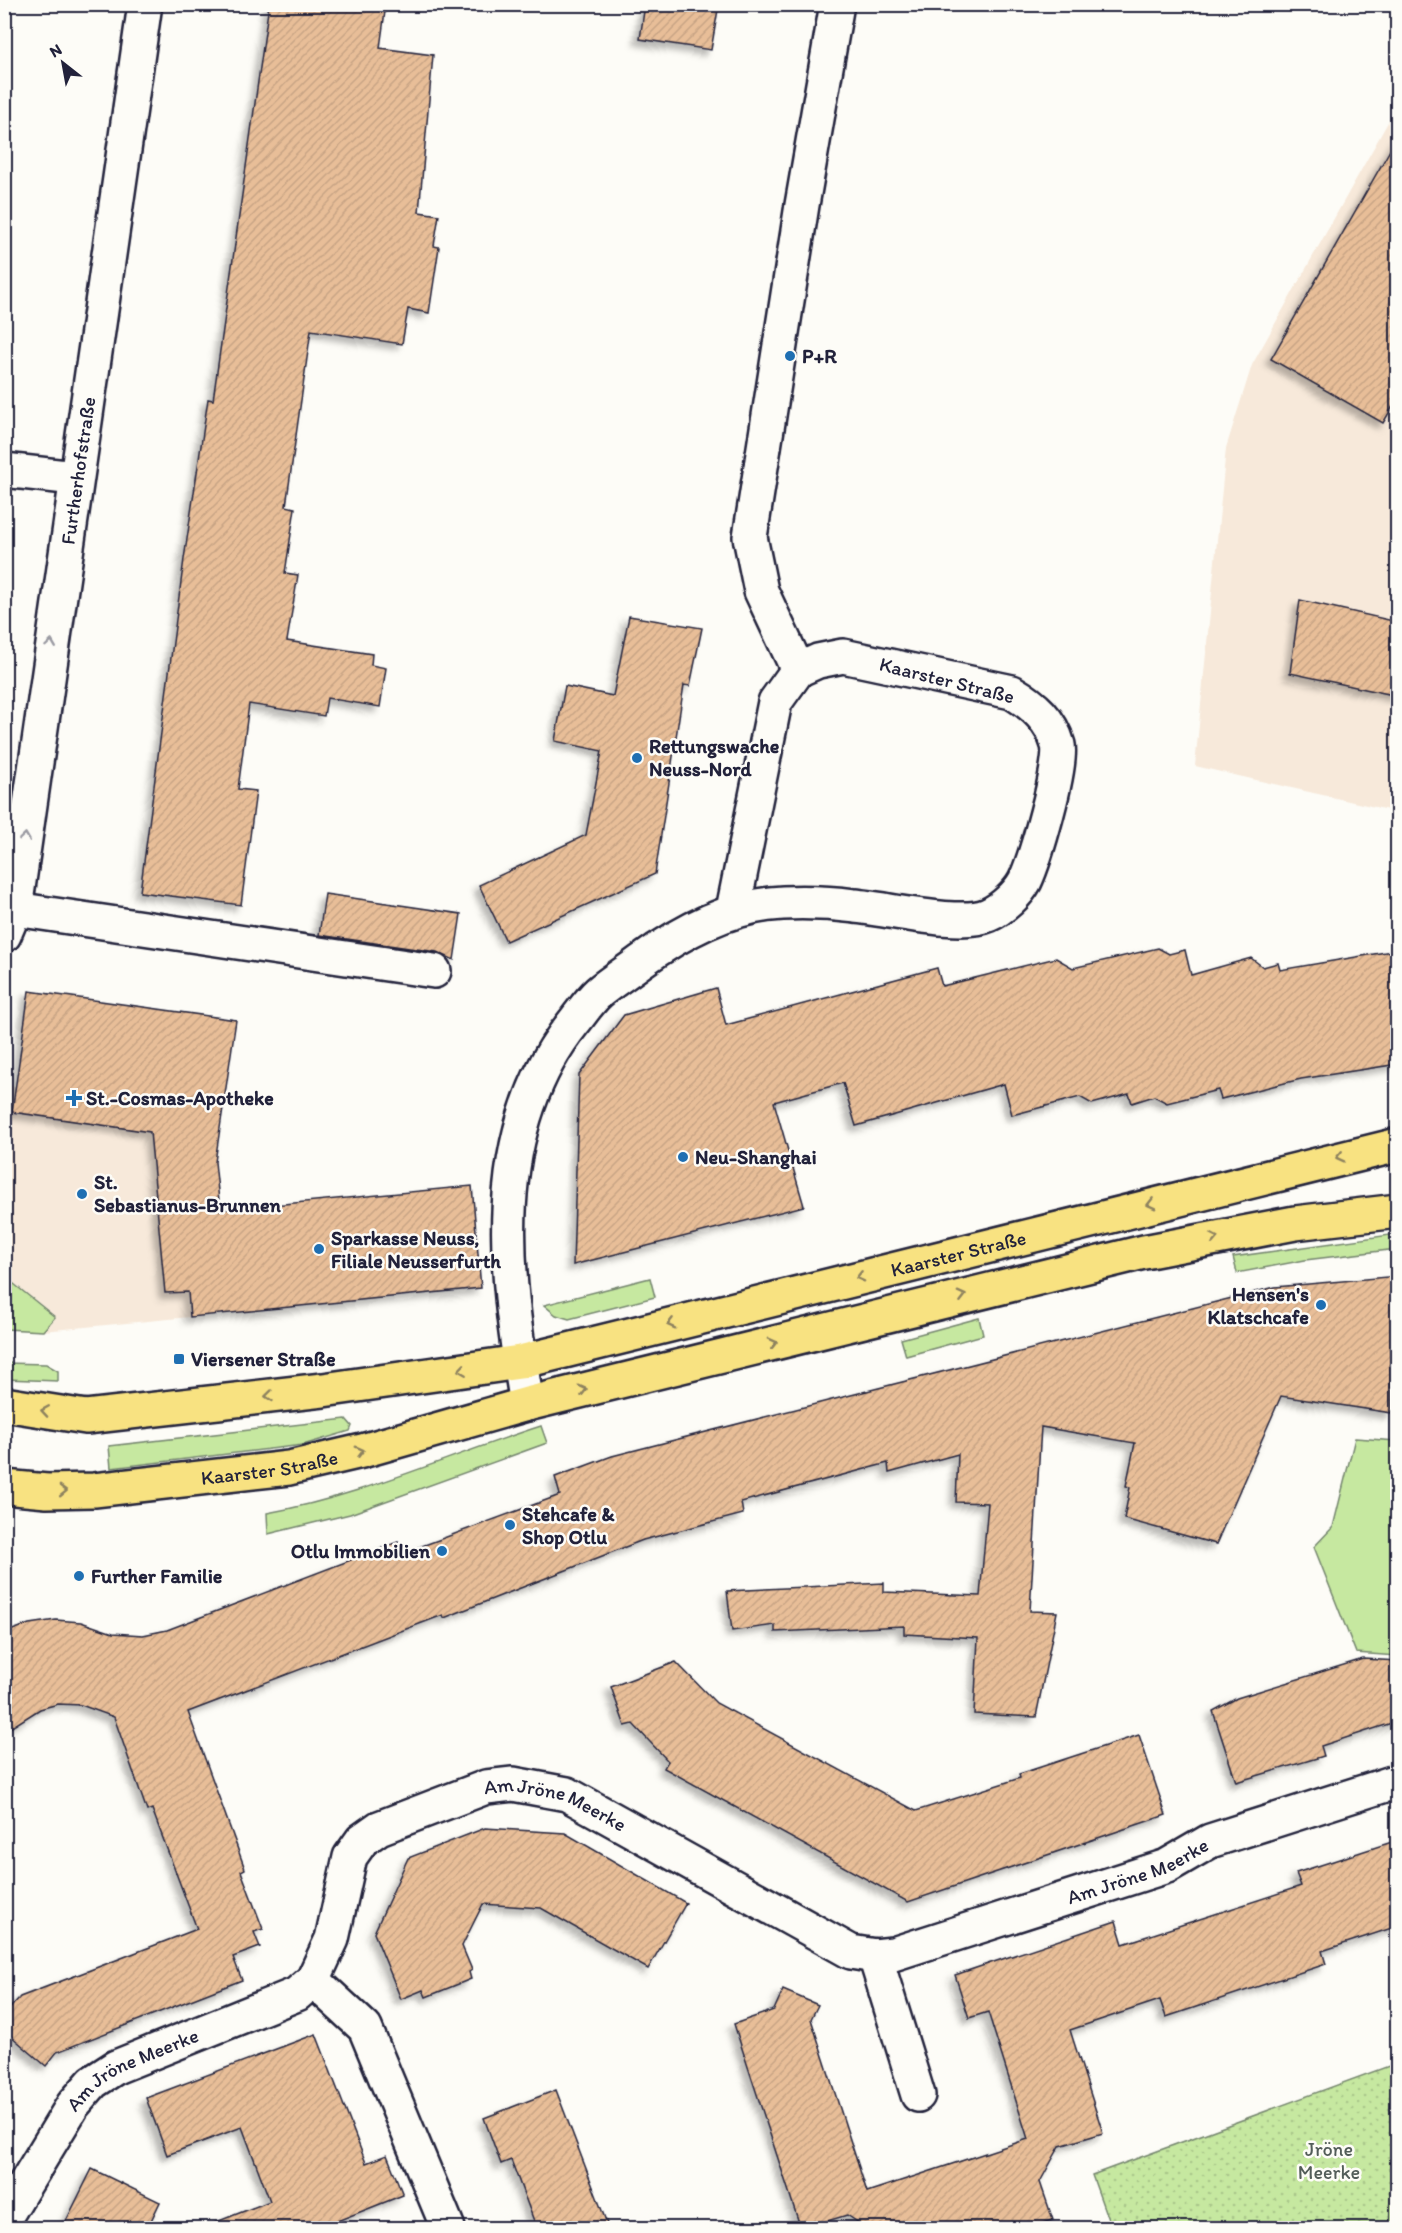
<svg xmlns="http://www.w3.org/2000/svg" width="1402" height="2233" font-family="Itim,sans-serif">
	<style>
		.built { fill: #f7e9da }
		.grass { fill: #c6e8a0; stroke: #74856e; stroke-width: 1.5 }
		.park { fill: url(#park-dots); stroke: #74856e; stroke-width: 1.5 }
		.building { fill: url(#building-hatch); stroke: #22223b; stroke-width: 1.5; filter: url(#shadow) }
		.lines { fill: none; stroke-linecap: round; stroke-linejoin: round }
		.minor-casing { stroke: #22223b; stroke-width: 38 }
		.major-casing { stroke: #22223b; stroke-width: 38 }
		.minor { stroke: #fdfcf7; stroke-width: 33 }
		.major { stroke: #f8e281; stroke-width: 33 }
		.oneway { stroke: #9a9aa2 }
		.oneway2 { stroke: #8d825e }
		.poi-dot { fill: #1f6fb2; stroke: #fdfcf7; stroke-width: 2 }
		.labels { text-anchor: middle; stroke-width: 5; stroke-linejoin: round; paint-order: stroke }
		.poi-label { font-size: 20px; font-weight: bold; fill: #22223b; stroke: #fdfcf7; text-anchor: start }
		.street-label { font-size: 20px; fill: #22223b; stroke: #fdfcf7 }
		.park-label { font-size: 20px; fill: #535d59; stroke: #fdfcf7 }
	</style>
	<defs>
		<pattern id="park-dots" width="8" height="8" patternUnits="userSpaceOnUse" patternTransform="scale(1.5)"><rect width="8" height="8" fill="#c6e8a0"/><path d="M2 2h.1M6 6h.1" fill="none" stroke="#aac78b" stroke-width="1.8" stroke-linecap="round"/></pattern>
		<pattern id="building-hatch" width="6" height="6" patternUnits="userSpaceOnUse" patternTransform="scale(1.5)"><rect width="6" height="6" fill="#e8be98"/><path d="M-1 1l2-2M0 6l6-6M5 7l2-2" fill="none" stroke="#c7a384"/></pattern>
		<filter id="shadow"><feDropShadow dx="-5.5" dy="5.5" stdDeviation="3" flood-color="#0004"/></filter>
	</defs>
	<rect width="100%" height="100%" fill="#fdfcf7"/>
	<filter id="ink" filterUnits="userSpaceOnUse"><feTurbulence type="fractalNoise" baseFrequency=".0167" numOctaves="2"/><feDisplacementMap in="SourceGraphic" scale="12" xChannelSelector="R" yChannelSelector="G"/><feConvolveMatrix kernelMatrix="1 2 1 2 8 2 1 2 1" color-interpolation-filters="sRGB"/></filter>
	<g filter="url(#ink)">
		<g class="built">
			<path d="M 1397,106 L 1397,812 L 1195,766 L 1226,448 L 1252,365 Z"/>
			<path d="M 4,1080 L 15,1088 L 12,1112 L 213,1141 L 151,1148 L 165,1293 L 188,1292 L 190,1317 L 43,1331 L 55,1317 L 5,1276 Z"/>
		</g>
		<g class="grass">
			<path d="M 1397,1234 L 1397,1249 L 1305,1260 L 1237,1273 L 1233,1257 Z"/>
			<path d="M 4,1276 L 55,1317 L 43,1331 L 5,1329 Z"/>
			<path d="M 650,1278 L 655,1297 L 569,1319 L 556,1315 L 544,1305 Z"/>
			<path d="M 979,1318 L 983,1335 L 906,1356 L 901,1339 Z"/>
			<path d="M 4,1363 L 46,1364 L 58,1371 L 58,1381 L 5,1379 Z"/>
			<path d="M 346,1419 L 352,1426 L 350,1431 L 303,1445 L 111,1468 L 109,1446 Z"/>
			<path d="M 541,1426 L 547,1443 L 350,1514 L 268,1534 L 267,1513 C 362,1496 450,1455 541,1426 Z"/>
			<path d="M 1355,1438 L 1397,1441 L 1397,1656 L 1356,1653 L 1314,1547 L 1333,1527 Z"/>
		</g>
		<path class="park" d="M 1397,2063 L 1397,2228 L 1111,2228 L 1092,2175 Z"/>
		<g class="building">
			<path d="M 269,4 L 386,4 L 380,48 L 433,55 L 419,212 L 439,215 L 434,246 L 439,247 L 429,313 L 408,309 L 402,344 L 311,330 L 286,506 L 295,508 L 285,573 L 298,575 L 287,641 L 372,654 L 371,665 L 386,668 L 380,707 L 327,698 L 324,716 L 249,704 L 238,789 L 256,791 L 241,905 L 140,892 L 184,559 L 208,399 L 213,400 Z"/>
			<path d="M 645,4 L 719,4 L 711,50 L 640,39 Z"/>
			<path d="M 1398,136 L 1398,398 L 1383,423 L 1271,359 Z"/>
			<path d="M 1300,600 L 1398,622 L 1398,696 L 1290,673 Z"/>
			<path d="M 629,616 L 702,628 L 690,686 L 684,685 L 655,874 L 506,941 L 479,885 L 586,835 L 602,751 L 555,741 L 565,686 L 613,696 Z"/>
			<path d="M 325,894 L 461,914 L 454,960 L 437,952 L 319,935 Z"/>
			<path d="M 1158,948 L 1169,954 L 1185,950 L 1191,975 L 1251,958 L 1263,967 L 1278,963 L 1280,970 L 1398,950 L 1398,1064 L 1301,1079 L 1221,1099 L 1218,1090 L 1167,1103 L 1154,1096 L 1132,1103 L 1129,1094 L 1092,1104 L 1080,1097 L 1012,1115 L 1004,1084 L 856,1126 L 843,1083 L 774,1102 L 804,1206 L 573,1265 L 579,1075 L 624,1015 L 716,988 L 726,1025 L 937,968 L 942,986 L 1056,958 L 1073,968 Z"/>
			<path d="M 29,991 L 236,1020 L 215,1162 L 220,1210 L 472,1186 L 481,1288 L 190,1317 L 188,1292 L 165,1293 L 150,1132 L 12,1112 Z"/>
			<path d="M 1398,1276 L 1398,1347 L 1390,1348 L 1392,1413 L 1281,1396 L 1216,1544 L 1124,1519 L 1130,1487 L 1126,1486 L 1135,1443 L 1041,1427 L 1030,1611 L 1057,1612 L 1036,1717 L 974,1714 L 978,1638 L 904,1634 L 904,1626 L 775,1632 L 775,1625 L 732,1631 L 727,1591 L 884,1583 L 884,1592 L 980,1596 L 988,1503 L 956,1502 L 958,1454 L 889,1473 L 888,1463 L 741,1502 L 743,1514 L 643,1540 L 444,1618 L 443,1615 L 188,1712 L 245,1869 L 241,1871 L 263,1929 L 254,1932 L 260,1947 L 233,1957 L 242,1980 L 57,2052 L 46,2066 L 4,2030 L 4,2015 L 20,1997 L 197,1929 L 152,1809 L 147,1811 L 114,1717 L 81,1705 L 58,1704 L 40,1709 L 4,1732 L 4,1633 L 29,1624 L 56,1620 L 81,1622 L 113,1633 L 143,1635 L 167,1630 L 398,1542 L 403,1553 L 560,1495 L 555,1477 L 612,1456 L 1275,1287 Z"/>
			<path d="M 1363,1659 L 1398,1661 L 1398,1721 L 1321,1746 L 1324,1756 L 1236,1782 L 1213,1711 L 1237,1698 Z"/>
			<path d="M 676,1662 L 716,1703 L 916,1811 L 1020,1778 L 1019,1774 L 1139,1735 L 1166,1815 L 908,1902 L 664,1768 L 668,1761 L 633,1724 L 625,1726 L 611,1687 Z"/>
			<path d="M 485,1828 L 565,1833 L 686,1903 L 648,1969 L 541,1908 L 483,1904 L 462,1946 L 472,1970 L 469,1972 L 471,1979 L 426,1997 L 423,1990 L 401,1999 L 374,1933 L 408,1858 Z"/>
			<path d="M 1398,1840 L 1398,1926 L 1322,1951 L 1326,1964 L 1166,2017 L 1160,2000 L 1070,2030 L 1103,2133 L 1060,2146 L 1052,2160 L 1040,2182 L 1053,2220 L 1026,2229 L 868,2229 L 847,2215 L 801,2229 L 734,2024 L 774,2010 L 783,1990 L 818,2005 L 811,2019 L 867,2192 L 1028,2139 L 988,2012 L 969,2018 L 955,1975 L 1116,1921 L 1123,1944 L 1301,1886 L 1296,1873 Z"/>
			<path d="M 316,2034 L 366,2163 L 387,2155 L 403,2195 L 317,2229 L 206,2229 L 206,2226 L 270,2201 L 242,2127 L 167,2155 L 146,2098 Z"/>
			<path d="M 556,2090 L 585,2166 L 609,2229 L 537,2229 L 511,2160 L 501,2164 L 484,2118 Z"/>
			<path d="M 92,2169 L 160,2202 L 147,2229 L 62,2229 Z"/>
		</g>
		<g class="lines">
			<g class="minor-casing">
				<g id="minor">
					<path d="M 4,470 L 75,478"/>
					<path d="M 798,670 L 761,591 L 750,537 L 802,205 L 837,4"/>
					<path d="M 15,909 L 434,971"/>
					<path id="s1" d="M 4,935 L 15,909 L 145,4"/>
					<path d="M 527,1404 C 505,1274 486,1132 574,1022 C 582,1012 590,1000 599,992 C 612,981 627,972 640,962 C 681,932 731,905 783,903 C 806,902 832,903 855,906 C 888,909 961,927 988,915 C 1002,909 1018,894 1025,881 C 1035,860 1063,765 1058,745 C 1051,720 1034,705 1012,692 L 843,656 L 818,661 L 798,670 L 775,702 L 733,910"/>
					<path d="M 875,1956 L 918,2095"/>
					<path d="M 313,1980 L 365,2028 L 448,2228"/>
					<path id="s2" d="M 4,2219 L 73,2105 L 93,2082 L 116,2067 L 297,1994 L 313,1980 L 332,1939 L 350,1857 L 362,1840 L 379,1828 L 486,1787 L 513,1784 L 567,1794 L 851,1952 L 875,1956 L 893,1954 L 1167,1866 L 1210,1841 L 1398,1781"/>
				</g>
			</g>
			<g class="major-casing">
				<g id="major">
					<path id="s3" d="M 4,1404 L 86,1417 L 323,1390 L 520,1362 L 1398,1145"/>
					<path id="s4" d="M 4,1487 L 47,1491 L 94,1490 L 289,1468 L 362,1451 L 527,1404 L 1144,1252 L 1295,1223 L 1398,1211"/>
				</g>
			</g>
			<use href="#minor" class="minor"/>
			<use href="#major" class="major"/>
		</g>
		<defs><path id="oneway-chevron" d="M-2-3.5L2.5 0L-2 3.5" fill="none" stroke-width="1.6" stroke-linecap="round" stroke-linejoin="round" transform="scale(1.5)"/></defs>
		<g class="oneway">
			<use href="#oneway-chevron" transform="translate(51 644) rotate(-82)"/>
			<use href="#oneway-chevron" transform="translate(25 837) rotate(-82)"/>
		</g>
		<g class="oneway2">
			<use href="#oneway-chevron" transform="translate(1340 1157) rotate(167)"/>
			<use href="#oneway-chevron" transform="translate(1151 1204) rotate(166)"/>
			<use href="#oneway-chevron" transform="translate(1214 1238) rotate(-11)"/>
			<use href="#oneway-chevron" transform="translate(860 1277) rotate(166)"/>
			<use href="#oneway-chevron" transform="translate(962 1296) rotate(-14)"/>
			<use href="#oneway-chevron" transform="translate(671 1324) rotate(166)"/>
			<use href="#oneway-chevron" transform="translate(773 1343) rotate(-14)"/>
			<use href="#oneway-chevron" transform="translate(462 1370) rotate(172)"/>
			<use href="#oneway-chevron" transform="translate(583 1390) rotate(-14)"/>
			<use href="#oneway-chevron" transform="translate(269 1396) rotate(174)"/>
			<use href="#oneway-chevron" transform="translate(45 1411) rotate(-171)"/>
			<use href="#oneway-chevron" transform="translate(360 1451) rotate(-15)"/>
			<use href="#oneway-chevron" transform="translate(63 1491) rotate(-1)"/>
		</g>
	</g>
	<g class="poi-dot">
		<circle cx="790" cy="356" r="6"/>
		<circle cx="637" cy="758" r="6"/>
		<path d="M71 1089h6v6h6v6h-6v6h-6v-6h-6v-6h6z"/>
		<circle cx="683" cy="1157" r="6"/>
		<circle cx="82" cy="1194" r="6"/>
		<circle cx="319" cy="1249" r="6"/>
		<circle cx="1321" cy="1305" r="6"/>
		<rect x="173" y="1353" width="12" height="12" rx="3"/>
		<circle cx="510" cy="1525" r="6"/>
		<circle cx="442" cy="1551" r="6"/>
		<circle cx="79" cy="1576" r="6"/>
	</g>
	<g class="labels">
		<g class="poi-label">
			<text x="802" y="363">P+R</text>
			<text x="649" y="753">Rettungswache<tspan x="649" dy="23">Neuss-Nord</tspan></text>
			<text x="86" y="1105">St.-Cosmas-Apotheke</text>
			<text x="695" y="1164">Neu-Shanghai</text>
			<text x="94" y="1189">St.<tspan x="94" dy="23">Sebastianus-Brunnen</tspan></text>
			<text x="331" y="1245">Sparkasse Neuss,<tspan x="331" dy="23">Filiale Neusserfurth</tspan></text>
			<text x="1309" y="1301" text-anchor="end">Hensen's<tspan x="1309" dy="23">Klatschcafe</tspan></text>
			<text x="191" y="1366">Viersener Straße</text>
			<text x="522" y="1521">Stehcafe &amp;<tspan x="522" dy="23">Shop Otlu</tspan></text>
			<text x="430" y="1558" text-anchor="end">Otlu Immobilien</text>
			<text x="91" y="1583">Further Familie</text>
		</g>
		<g class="street-label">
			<text dy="7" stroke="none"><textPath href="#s1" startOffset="471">Furtherhofstraße</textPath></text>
			<text transform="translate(947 680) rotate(14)" y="7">Kaarster Straße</text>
			<text dy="7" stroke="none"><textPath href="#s3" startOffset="972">Kaarster Straße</textPath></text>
			<text dy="7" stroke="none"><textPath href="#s4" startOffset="267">Kaarster Straße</textPath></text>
			<text dy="7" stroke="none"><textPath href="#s2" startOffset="766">Am Jröne Meerke</textPath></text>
			<text dy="7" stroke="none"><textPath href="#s2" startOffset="1401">Am Jröne Meerke</textPath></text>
			<text dy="7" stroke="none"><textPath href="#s2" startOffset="204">Am Jröne Meerke</textPath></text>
		</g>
		<g class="park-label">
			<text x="1329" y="2156">Jröne<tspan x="1329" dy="23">Meerke</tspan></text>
		</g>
	</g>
	<rect width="1402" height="2233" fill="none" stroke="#fdfcf7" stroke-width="24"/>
	<rect x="12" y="12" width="1378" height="2209" fill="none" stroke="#22223b" stroke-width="2" filter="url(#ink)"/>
	<g transform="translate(63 63) rotate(329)" stroke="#fdfcf7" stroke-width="4.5" paint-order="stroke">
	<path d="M0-4.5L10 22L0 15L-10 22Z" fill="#22223b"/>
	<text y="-9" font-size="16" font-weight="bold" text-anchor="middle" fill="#22223b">N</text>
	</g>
</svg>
